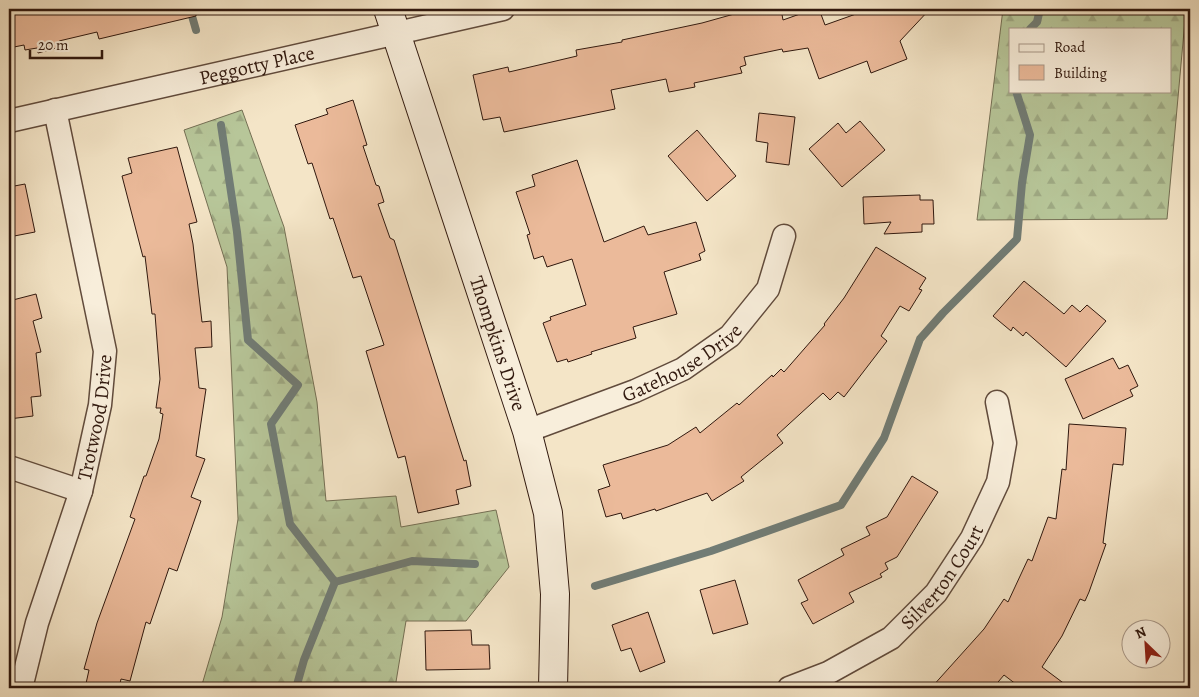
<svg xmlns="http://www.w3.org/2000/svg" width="1199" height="697" font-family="Alegreya,serif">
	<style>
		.forest { fill: url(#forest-firs); stroke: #746f54; fill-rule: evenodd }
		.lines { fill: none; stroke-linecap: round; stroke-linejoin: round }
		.stream { stroke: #717c75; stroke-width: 8 }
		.building { fill: #ebba9a; stroke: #30180e }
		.street-casing { stroke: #614b3c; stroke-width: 25 }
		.secondary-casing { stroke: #30180e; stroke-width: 30 }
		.street { stroke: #f8eedb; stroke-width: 22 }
		.secondary { stroke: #f8eedb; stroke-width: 28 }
		.labels { text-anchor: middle; stroke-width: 4.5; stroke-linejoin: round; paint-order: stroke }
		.street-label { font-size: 20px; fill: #30180e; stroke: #f8eedb }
	</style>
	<defs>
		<pattern id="forest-firs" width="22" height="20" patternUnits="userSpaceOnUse" patternTransform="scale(1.25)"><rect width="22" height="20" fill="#b7c699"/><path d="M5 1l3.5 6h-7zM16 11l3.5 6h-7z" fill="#9ea983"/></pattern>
	</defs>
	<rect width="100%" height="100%" fill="#f4e5c7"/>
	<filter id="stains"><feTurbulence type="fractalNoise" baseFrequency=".004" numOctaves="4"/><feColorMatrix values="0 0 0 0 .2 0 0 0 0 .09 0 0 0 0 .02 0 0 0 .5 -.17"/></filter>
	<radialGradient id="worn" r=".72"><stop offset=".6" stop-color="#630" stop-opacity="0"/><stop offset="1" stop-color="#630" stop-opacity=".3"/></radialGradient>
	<g class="forest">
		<path d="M 1003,9 L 1186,9 L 1167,219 L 977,220 ZM 1010,29 L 1170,29 L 1170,91 L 1010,91 Z"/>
		<path d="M 242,110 L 284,227 L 317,402 L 326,501 L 396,496 L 401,527 L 496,510 L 509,567 L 466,621 L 406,621 L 395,688 L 201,688 L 222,617 L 238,519 L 227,267 L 184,130 Z"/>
	</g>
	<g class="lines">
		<g class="stream">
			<path d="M 190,9 L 196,30"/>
			<path d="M 1030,29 L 1037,22 L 1040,9"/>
			<path d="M 221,125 L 237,232 L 248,340 L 298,385 L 271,424 L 290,524 L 335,582"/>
			<path d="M 595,586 L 711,551 L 841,505 L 884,438 L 920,339 L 943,313 L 1017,239 L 1022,183 L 1030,135 L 1016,91"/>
			<path d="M 296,688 L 304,660 L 335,582 L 412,561 L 475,564"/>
		</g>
	</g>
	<g class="building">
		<path d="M 9,9 L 196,9 L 196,16 L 99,39 L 97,32 L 59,41 L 60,47 L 38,53 L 37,48 L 25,50 L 24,45 L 9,48 Z"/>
		<path d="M 752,9 L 781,9 L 783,20 L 814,9 L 819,9 L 825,25 L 870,9 L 930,9 L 900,41 L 907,59 L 871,73 L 867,61 L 819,79 L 808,48 L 783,52 L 782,49 L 744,57 L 746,65 L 740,67 L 742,73 L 694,83 L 695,87 L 669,92 L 666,79 L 611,90 L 615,109 L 504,132 L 500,117 L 483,120 L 473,75 L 508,67 L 509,72 L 577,56 L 576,50 L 622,42 L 622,40 L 702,23 Z"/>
		<path d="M 353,100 L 367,145 L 363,146 L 376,185 L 379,186 L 384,202 L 378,204 L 390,238 L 394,240 L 464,461 L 466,460 L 471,486 L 456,490 L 459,504 L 418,513 L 405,456 L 398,458 L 366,351 L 384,345 L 361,276 L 353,278 L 333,218 L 330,219 L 312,163 L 308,164 L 295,125 L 328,114 L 326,109 Z"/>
		<path d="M 759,113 L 795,117 L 789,165 L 766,162 L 768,143 L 756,141 Z"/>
		<path d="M 860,121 L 885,150 L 842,187 L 809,149 L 838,123 L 846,133 Z"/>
		<path d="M 697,130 L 736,176 L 707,201 L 668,156 Z"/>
		<path d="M 177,147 L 197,222 L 189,224 L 193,244 L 202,322 L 211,321 L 212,347 L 195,348 L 199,388 L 206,389 L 196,456 L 205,459 L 191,497 L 201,501 L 177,571 L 169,568 L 150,624 L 146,622 L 130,681 L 121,679 L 119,688 L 85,688 L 89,670 L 84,669 L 97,623 L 135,519 L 130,517 L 144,476 L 146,476 L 159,439 L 163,414 L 160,413 L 161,408 L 156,408 L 160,379 L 155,314 L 152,314 L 145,256 L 143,257 L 122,176 L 132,173 L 128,158 Z"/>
		<path d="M 577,160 L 604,242 L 644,226 L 648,235 L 696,222 L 705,251 L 699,254 L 701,260 L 664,272 L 677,314 L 633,327 L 636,338 L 591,352 L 592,354 L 568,362 L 567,359 L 557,362 L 543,323 L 551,320 L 550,317 L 586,305 L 572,259 L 547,267 L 543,256 L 534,259 L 527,235 L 530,234 L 516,192 L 535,186 L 532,175 Z"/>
		<path d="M 25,184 L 35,232 L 9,237 L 9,187 Z"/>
		<path d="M 920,195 L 920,200 L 933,200 L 934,224 L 922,224 L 922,232 L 884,234 L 891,222 L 864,224 L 863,197 Z"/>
		<path d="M 876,247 L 926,278 L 919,289 L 922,290 L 909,311 L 900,306 L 881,336 L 887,341 L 844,397 L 838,392 L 830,400 L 823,393 L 777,435 L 783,443 L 741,477 L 744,481 L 712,501 L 707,493 L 656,511 L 655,509 L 623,519 L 621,513 L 606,517 L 598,490 L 610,486 L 603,465 L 668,445 L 696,427 L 700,433 L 737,403 L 739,405 L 772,375 L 773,377 L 781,369 L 784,372 L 825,325 L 824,324 L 844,298 Z"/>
		<path d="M 1024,281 L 1064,314 L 1072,305 L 1080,312 L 1087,305 L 1106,321 L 1066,367 L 1026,332 L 1023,336 L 1013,327 L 1011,331 L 993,316 Z"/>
		<path d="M 36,294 L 42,318 L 33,321 L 41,352 L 36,353 L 41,396 L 31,397 L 33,416 L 9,419 L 9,301 Z"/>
		<path d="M 1113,358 L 1119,369 L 1128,365 L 1138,386 L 1130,390 L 1133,396 L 1083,419 L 1065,379 Z"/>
		<path d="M 1069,424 L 1126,428 L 1123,465 L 1113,464 L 1103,543 L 1106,544 L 1089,592 L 1085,601 L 1080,599 L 1062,636 L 1042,667 L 1070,688 L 1021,688 L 1004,675 L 993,688 L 931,688 L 984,629 L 1004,599 L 1008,602 L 1028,559 L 1032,561 L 1048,517 L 1056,519 L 1062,469 L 1066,470 Z"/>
		<path d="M 912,476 L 938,492 L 897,557 L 885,563 L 888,569 L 880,574 L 882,577 L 849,593 L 854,602 L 813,624 L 801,603 L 808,600 L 798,580 L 844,555 L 841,549 L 870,535 L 866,527 L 887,517 Z"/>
		<path d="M 735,580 L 748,624 L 713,634 L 700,590 Z"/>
		<path d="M 648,612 L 665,662 L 640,672 L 631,648 L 621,651 L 612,625 Z"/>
		<path d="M 471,630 L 472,645 L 489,645 L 490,669 L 426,670 L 425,631 Z"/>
	</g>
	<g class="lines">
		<g class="street-casing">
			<g id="street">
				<path id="s1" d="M 9,121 L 503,9"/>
				<path id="s2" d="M 527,431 L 635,391 L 683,369 L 730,336 L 768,289 L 784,236"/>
				<path d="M 9,467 L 81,491"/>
				<path id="s3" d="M 21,688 L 37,623 L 81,491 L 100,405 L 105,351 L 55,110"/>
				<path id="s4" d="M 789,688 L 828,673 L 891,638 L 936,593 L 972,538 L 998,482 L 1005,443 L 997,402"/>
			</g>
		</g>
		<g class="secondary-casing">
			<g id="secondary">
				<path id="s5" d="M 388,9 L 527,431 L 548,513 L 555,594 L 553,688"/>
			</g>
		</g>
		<use href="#street" class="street"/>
		<use href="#secondary" class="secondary"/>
	</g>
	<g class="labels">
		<g class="street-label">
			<text dy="7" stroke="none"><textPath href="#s1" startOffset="254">Peggotty Place</textPath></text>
			<text dy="7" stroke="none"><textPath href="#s5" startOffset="352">Thompkins Drive</textPath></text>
			<text dy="7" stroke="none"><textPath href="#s2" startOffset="170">Gatehouse Drive</textPath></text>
			<text dy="7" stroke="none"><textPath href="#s3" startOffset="281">Trotwood Drive</textPath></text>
			<text dy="7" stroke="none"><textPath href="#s4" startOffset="194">Silverton Court</textPath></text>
		</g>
	</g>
	<rect width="1199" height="697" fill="none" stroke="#f4e5c7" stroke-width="30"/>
	<rect x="10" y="10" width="1179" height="677" fill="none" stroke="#30180e" stroke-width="2.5"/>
	<rect x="15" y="15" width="1169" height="667" fill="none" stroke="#30180e"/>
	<rect x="1009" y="28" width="162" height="65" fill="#f8eedb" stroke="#a89889"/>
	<rect x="1019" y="44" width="25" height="8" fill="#f8eedb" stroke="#a89889"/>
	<text x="1054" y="52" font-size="15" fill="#30180e">Road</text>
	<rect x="1019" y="65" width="25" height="15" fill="#ebba9a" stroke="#a89889"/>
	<text x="1054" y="78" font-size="15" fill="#30180e">Building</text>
	<g transform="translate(1146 644) rotate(335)"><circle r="24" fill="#f8eedb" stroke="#a89889"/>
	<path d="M0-4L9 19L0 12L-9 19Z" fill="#8f2418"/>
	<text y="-8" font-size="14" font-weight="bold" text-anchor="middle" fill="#30180e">N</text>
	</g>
	<path d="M30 50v8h72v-8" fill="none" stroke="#30180e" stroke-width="2.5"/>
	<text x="38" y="50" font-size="15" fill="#30180e" stroke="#f8eedb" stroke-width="4" paint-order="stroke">20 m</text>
	<rect width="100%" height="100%" filter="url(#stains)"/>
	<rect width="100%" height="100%" fill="url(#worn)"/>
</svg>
